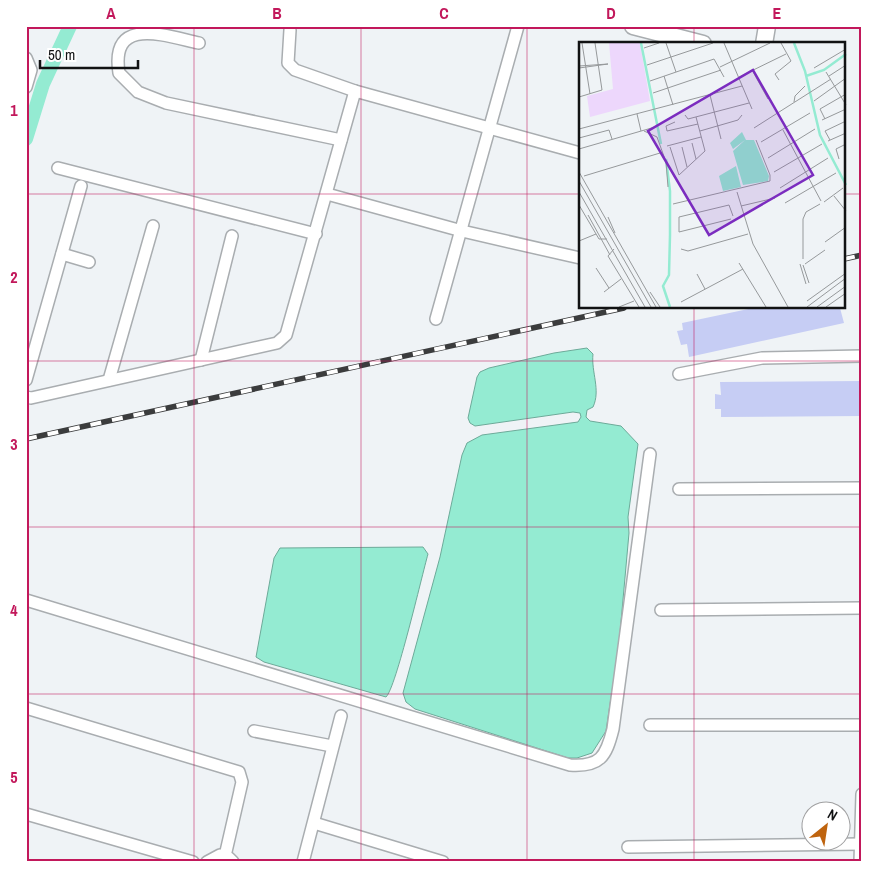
<svg xmlns="http://www.w3.org/2000/svg" width="888" height="888" font-family="'Archivo Narrow',sans-serif">
	<style>
		.water { fill: #94ebd2; stroke: #6daa99 }
		.lines { fill: none; stroke-linecap: round; stroke-linejoin: round }
		.canal { stroke: #94ebd2; stroke-width: 14 }
		.building { fill: #c6cdf4 }
		.street-casing { stroke: #a9adb0; stroke-width: 14 }
		.secondary-casing { stroke: #a9adb0; stroke-width: 19 }
		.street { stroke: #fff; stroke-width: 11 }
		.secondary { stroke: #fff; stroke-width: 16 }
		.rail-casing { stroke: #3b3c3d; stroke-width: 5.5 }
		.rail { stroke: #fff; stroke-width: 4; stroke-dasharray: 11; stroke-linecap: butt }
		.grid { fill: none; stroke: #c2185b; stroke-width: 1; stroke-opacity: 0.55 }
		.inset-river { fill: none; stroke: #94ebd2; stroke-width: 2.5 }
		.inset-road { fill: none; stroke: #96999b; stroke-width: 1 }
		.view { fill: #7b2cbf; fill-opacity: 0.15; stroke: #7b2cbf; stroke-width: 2.5 }
		.inset-edge { fill: none; stroke: #111213; stroke-width: 2.5 }
		.neatline { fill: none; stroke: #c2185b; stroke-width: 2 }
		.grid-label { font-size: 16px; text-anchor: middle; font-weight: bold; fill: #c2185b }
	</style>
	<rect width="100%" height="100%" fill="#eff3f6"/>
	<g class="water">
		<path d="M 587,348 L 593,354 C 591,372 601,390 593,407 L 587,410 L 586,417 L 590,421 L 621,426 L 638,444 L 628,517 L 629,533 L 619,644 L 606,731 L 592,753 L 577,758 L 568,758 L 415,709 L 406,702 L 403,693 L 440,557 L 462,455 L 467,443 L 482,435 L 578,422 L 581,417 L 580,413 L 573,412 L 475,426 L 470,423 L 468,418 L 477,377 L 480,372 L 489,368 L 554,353 Z"/>
		<path d="M 423,547 L 428,554 C 422,575 396,688 386,697 L 264,662 L 256,657 L 274,558 L 280,548 Z"/>
	</g>
	<g class="lines">
		<path class="canal" d="M 26,139 L 43,84 L 70,26"/>
	</g>
	<g class="building">
		<path d="M 753,308 L 840,308 L 844,323 L 689,357 L 687,344 L 681,345 L 677,331 L 683,330 L 682,323 Z"/>
		<path d="M 862,381 L 862,416 L 721,417 L 721,409 L 715,409 L 715,394 L 721,395 L 720,382 Z"/>
	</g>
	<g class="lines">
		<g class="street-casing">
			<g id="street">
				<path d="M 290,30 L 288,63 L 295,70 L 355,91 L 580,153"/>
				<path d="M 199,43 C 166,36 110,15 119,73 L 138,92 L 166,103 L 341,140"/>
				<path d="M 26,58 L 31,70 L 26,87"/>
				<path d="M 58,168 L 316,234"/>
				<path d="M 327,194 L 462,231 L 580,258"/>
				<path d="M 62,254 L 89,262"/>
				<path d="M 436,319 L 518,26"/>
				<path d="M 201,360 L 232,236"/>
				<path d="M 679,374 L 762,358 L 862,356"/>
				<path d="M 26,380 L 81,186"/>
				<path d="M 109,380 L 153,226"/>
				<path d="M 26,397 L 31,398 L 277,343 L 286,335 L 355,91"/>
				<path d="M 679,489 L 862,488"/>
				<path d="M 26,600 L 570,765 C 600,767 606,757 613,729 L 650,454"/>
				<path d="M 661,610 L 862,608"/>
				<path d="M 26,708 L 239,772 L 242,782 L 225,856"/>
				<path d="M 650,725 L 862,725"/>
				<path d="M 254,731 L 332,746"/>
				<path d="M 26,814 L 193,862"/>
				<path d="M 314,823 L 443,862"/>
				<path d="M 628,847 L 862,844"/>
				<path d="M 207,862 L 220,855 L 229,858 L 233,862"/>
				<path d="M 303,862 L 341,716"/>
				<path d="M 860,862 L 862,794"/>
			</g>
		</g>
		<g class="secondary-casing">
			<g id="secondary">
				<path d="M 633,26 L 703,44"/>
				<path d="M 764,44 L 767,26"/>
			</g>
		</g>
		<use href="#street" class="street"/>
		<use href="#secondary" class="secondary"/>
		<g class="rail-casing">
			<g id="rail">
				<path d="M 844,259 L 862,255"/>
				<path d="M 26,439 L 624,308"/>
			</g>
		</g>
		<use href="#rail" class="rail"/>
	</g>
	<path class="grid" d="M 194,26 L 194,862M 361,26 L 361,862M 527,26 L 527,862M 694,26 L 694,44M 26,194 L 580,194M 844,194 L 862,194M 694,308 L 694,862M 26,361 L 862,361M 26,527 L 862,527M 26,694 L 862,694"/>
	<g transform="translate(579 42)">
		<rect width="266" height="266" fill="#eff3f6"/>
		<path d="M 30,1 L 61,1 L 71,59 L 11,75 L 8,54 L 34,47 Z" fill="#edd7fc"/>
		<path d="M 163,90 L 167,98 L 175,98 L 190,134 L 189,139 L 164,143 L 154,109 L 166,98 L 154,107 L 151,101 ZM 157,124 L 162,145 L 144,149 L 140,134 Z" fill="#94ebd2"/>
		<path class="inset-river" d="M 62,1 L 82,102M 215,1 L 226,29 L 241,93 L 267,143M 227,34 L 245,28 L 267,12M 87,117 L 91,149 L 91,193 L 90,233 L 84,244 L 91,265"/>
		<path class="inset-road" d="M 3,1 L 11,52M 87,1 L 97,30M 145,1 L 173,67M 65,6 L 80,1M 68,23 L 134,1M 0,24 L 29,22M 141,25 L 191,1M 0,26 L 29,22M 235,26 L 267,7M 173,28 L 189,57M 247,30 L 267,63M 85,34 L 94,63M 250,34 L 267,23M 160,35 L 207,12M 200,38 L 196,32 L 212,19 L 202,1M 71,39 L 135,17 L 145,35M 74,51 L 142,28M 131,53 L 142,97M 0,55 L 23,48 L 16,1M 235,59 L 267,36M 215,60 L 216,54 L 226,44M 58,72 L 62,89M 106,73 L 109,77 L 170,61M 246,77 L 241,67 L 267,52M 243,78 L 267,67M 96,80 L 87,84 L 88,89 L 119,82M 175,86 L 252,37M 0,87 L 163,44M 204,88 L 242,159M 65,89 L 78,95 L 87,120 L 89,145M 121,89 L 159,78 L 163,73M 0,96 L 30,88 L 33,97M 251,98 L 246,89 L 267,79M 249,99 L 267,91M 182,100 L 231,71M 113,101 L 117,117M 88,104 L 122,95M 91,105 L 100,133 L 126,109 L 117,75M 103,105 L 108,125M 0,107 L 76,85M 189,116 L 236,87M 260,117 L 257,107 L 267,102M 0,130 L 77,265M 195,130 L 243,102M 5,134 L 81,111M 0,139 L 72,265M 201,146 L 249,116M 0,150 L 66,265M 158,150 L 174,202 L 209,265M 255,154 L 267,169M 245,160 L 264,146M 206,161 L 257,131M 94,162 L 191,139 L 191,133 L 177,98M 0,163 L 20,197 L 28,197M 162,164 L 196,156M 9,173 L 31,213M 29,175 L 36,191M 152,177 L 100,190 L 100,175 L 150,163 L 154,174M 0,199 L 17,192M 246,200 L 267,185M 35,207 L 29,214 L 60,265M 102,207 L 109,209 L 169,192M 224,217 L 224,177 L 227,170 L 241,162M 160,221 L 187,265M 221,222 L 227,242M 226,222 L 246,208M 224,223 L 230,241M 17,226 L 30,246M 118,232 L 126,247M 25,250 L 42,237M 71,250 L 81,265M 228,259 L 267,231M 102,260 L 164,227M 40,265 L 55,259M 228,265 L 267,236M 238,265 L 267,244M 247,265 L 267,251"/>
		<path class="view" d="M 174,28 L 234,133 L 130,193 L 69,89 Z"/>
		<rect width="266" height="266" class="inset-edge"/>
	</g>
	<rect width="888" height="888" fill="none" stroke="#ffffff" stroke-width="55"/>
	<g transform="translate(826 826) rotate(30)"><circle r="24" fill="#ffffff" stroke="#a0a0a1"/>
	<path d="M0-4L9 19L0 12L-9 19Z" fill="#bf640f"/>
	<text y="-8" font-size="14" font-weight="bold" text-anchor="middle" fill="#111213">N</text>
	</g>
	<path d="M40 60v8h98v-8" fill="none" stroke="#111213" stroke-width="2.5"/>
	<text x="48" y="60" font-size="15" fill="#111213" stroke="#ffffff" stroke-width="4" paint-order="stroke">50 m</text>
	<rect x="28" y="28" width="832" height="832" class="neatline"/>
	<g class="grid-label">
		<text x="111" y="19">A</text>
		<text x="277" y="19">B</text>
		<text x="444" y="19">C</text>
		<text x="611" y="19">D</text>
		<text x="777" y="19">E</text>
		<text x="14" y="116">1</text>
		<text x="14" y="283">2</text>
		<text x="14" y="450">3</text>
		<text x="14" y="616">4</text>
		<text x="14" y="783">5</text>
	</g>
</svg>
